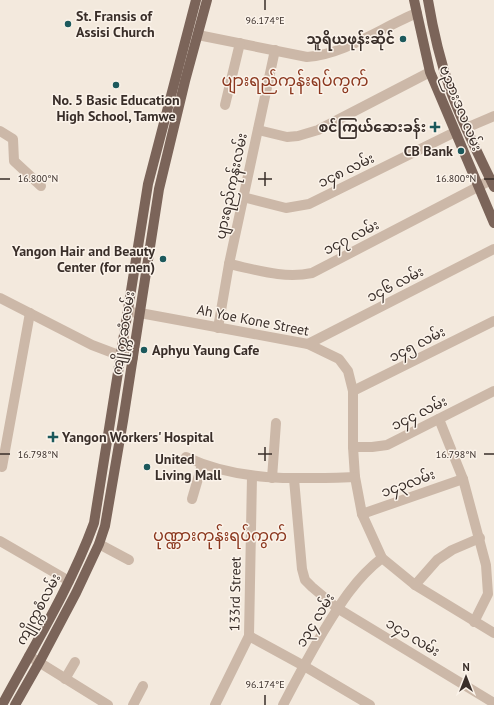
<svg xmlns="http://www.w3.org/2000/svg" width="494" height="705" font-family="'PT Sans','Noto Sans Myanmar',sans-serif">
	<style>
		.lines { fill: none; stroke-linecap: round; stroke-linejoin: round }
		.minor { stroke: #ccb8a8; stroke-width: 10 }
		.major { stroke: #7b6459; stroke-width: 10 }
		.ticks { fill: none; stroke: #392e29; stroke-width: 1.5 }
		.poi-dot { fill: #1c595c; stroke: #fbf3ea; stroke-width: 1.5 }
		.labels { text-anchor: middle; stroke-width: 3; stroke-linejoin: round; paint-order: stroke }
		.poi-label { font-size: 14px; font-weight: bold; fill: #392e29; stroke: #fbf3ea; text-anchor: start }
		.street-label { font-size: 14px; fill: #392e29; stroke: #fbf3ea }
		.quarter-label { font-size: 16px; fill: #8b371e; stroke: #fbf3ea }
		.ticks-label { font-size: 10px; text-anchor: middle; fill: #392e29; stroke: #fbf3ea; stroke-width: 3; stroke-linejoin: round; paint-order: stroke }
	</style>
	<rect width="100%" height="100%" fill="#f3e9dd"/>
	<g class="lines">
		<g class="minor">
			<path d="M 198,35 L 307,57 C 344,55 382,27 417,13"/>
			<path d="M 225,105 L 240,43"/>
			<path d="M 466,128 L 494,116"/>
			<path d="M 258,130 L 287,137 L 298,136 L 318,130 L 430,72"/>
			<path d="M 0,131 L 13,139 L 14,161 L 41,186"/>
			<path d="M 243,197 L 286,208 L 309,204 L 455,132"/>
			<path d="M 229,264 C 257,270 284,279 312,273 L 491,180"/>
			<path d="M 0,298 L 92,345 L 121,356 L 133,358"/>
			<path d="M 128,312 L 140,313 L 308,344 L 339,359 L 348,371 L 353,391 L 353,447 L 355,477 L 362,514 L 382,558 L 415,585 L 494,633"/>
			<path d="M 218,328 L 229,264 L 275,50"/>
			<path d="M 308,344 L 494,249"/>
			<path d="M 353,391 L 494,321"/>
			<path d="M 439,419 L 463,479 L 486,565 L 488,594 L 474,622"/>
			<path d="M 353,447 L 372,447 L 387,445 L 494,391"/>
			<path d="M 186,457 C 239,482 298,479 355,477"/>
			<path d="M 2,467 L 30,313"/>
			<path d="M 272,478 L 276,423"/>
			<path d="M 294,479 L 302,569 L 305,580 L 312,587 L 337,608 L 494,703"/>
			<path d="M 192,499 L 202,465"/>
			<path d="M 362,514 L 463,479"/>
			<path d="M 0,541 L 69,581"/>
			<path d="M 99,544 L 129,560"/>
			<path d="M 415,585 L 437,560 L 452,550 L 480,538"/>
			<path d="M 249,636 L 304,666 L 370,705"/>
			<path d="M 29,656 L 108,705"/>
			<path d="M 65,679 L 75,662"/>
			<path d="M 133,705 L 143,686"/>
			<path d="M 215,705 L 249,636 L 252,476"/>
			<path d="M 283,705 C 296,680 309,656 323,632 C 340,604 356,578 382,558"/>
		</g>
		<g class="major">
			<path d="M 414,0 L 430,72 L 494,223"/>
			<path d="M 428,0 C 433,30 440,60 450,89 C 462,123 479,155 494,187"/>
			<path d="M 2,705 C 34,646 71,586 94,523 L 148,184 L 196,0"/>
			<path d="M 15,705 L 40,661 L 76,593 L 99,544 L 105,526 L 123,421 L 159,189 L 185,81 L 207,0"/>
		</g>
	</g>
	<path class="ticks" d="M 265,0 L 265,10M 265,172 L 265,186M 0,179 L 10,179M 258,179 L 272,179M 484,179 L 494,179M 265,447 L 265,461M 0,454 L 10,454M 258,454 L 272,454M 484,454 L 494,454M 265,695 L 265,705"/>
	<g class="poi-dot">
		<circle cx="68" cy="24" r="4"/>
		<circle cx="403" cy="39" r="4"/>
		<circle cx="116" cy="85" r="4"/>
		<path d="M433 121h4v4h4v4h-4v4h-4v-4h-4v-4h4z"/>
		<circle cx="461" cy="151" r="4"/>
		<circle cx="163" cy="259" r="4"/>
		<circle cx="144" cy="350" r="4"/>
		<path d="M51 431h4v4h4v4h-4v4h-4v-4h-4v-4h4z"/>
		<circle cx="147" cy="467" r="4"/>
	</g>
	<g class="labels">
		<g class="poi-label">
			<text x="76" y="21">St. Fransis of<tspan x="76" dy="16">Assisi Church</tspan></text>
			<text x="395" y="44" text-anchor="end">သူရိယဖုန်းဆိုင်</text>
			<text x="116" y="105" text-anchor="middle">No. 5 Basic Education<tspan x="116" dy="16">High School, Tamwe</tspan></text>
			<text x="426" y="132" text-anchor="end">စင်ကြယ်ဆေးခန်း</text>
			<text x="453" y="156" text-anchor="end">CB Bank</text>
			<text x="155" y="256" text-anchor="end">Yangon Hair and Beauty<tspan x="155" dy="16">Center (for men)</tspan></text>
			<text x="152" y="355">Aphyu Yaung Cafe</text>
			<text x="62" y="442">Yangon Workers' Hospital</text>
			<text x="155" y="464">United<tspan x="155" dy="16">Living Mall</tspan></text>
		</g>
		<g class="street-label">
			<text transform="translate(461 108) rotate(68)" y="5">ဗညားဒလလမ်း</text>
			<text transform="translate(346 170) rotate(-26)" y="5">၁၄၈ လမ်း</text>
			<text transform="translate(231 186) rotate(-78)" y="5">ပျားရည်ကုန်းလမ်း</text>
			<text transform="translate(351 237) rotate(-27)" y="5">၁၄၇ လမ်း</text>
			<text transform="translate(395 284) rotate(-27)" y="5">၁၄၆ လမ်း</text>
			<text transform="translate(253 320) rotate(11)" y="5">Ah Yoe Kone Street</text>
			<text transform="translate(123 333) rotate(-81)" y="5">ကျိုက္ကဆံလမ်း</text>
			<text transform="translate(417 344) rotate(-27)" y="5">၁၄၅ လမ်း</text>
			<text transform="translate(419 413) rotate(-26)" y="5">၁၄၄ လမ်း</text>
			<text transform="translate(408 483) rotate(-20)" y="5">၁၄၃လမ်း</text>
			<text transform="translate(235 594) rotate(-89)" y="5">133rd Street</text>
			<text transform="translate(38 609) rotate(-62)" y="5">ကျိုက္ကစံလမ်း</text>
			<text transform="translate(315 620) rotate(-59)" y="5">၁၃၄ လမ်း</text>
			<text transform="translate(413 637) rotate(31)" y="5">၁၄၁ လမ်း</text>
		</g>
		<g class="quarter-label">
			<text x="295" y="86">ပျားရည်ကုန်းရပ်ကွက်</text>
			<text x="220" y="541">ပုဏ္ဏားကုန်းရပ်ကွက်</text>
		</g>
	</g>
	<g class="ticks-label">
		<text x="265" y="24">96.174°E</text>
		<text x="38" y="182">16.800°N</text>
		<text x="456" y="182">16.800°N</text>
		<text x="38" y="458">16.798°N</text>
		<text x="456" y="458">16.798°N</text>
		<text x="265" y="688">96.174°E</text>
	</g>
	<g transform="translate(466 677)" stroke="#fbf3ea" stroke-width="3" paint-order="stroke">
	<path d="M0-3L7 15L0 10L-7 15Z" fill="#392e29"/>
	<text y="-6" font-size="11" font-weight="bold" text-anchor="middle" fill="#392e29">N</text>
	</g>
</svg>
